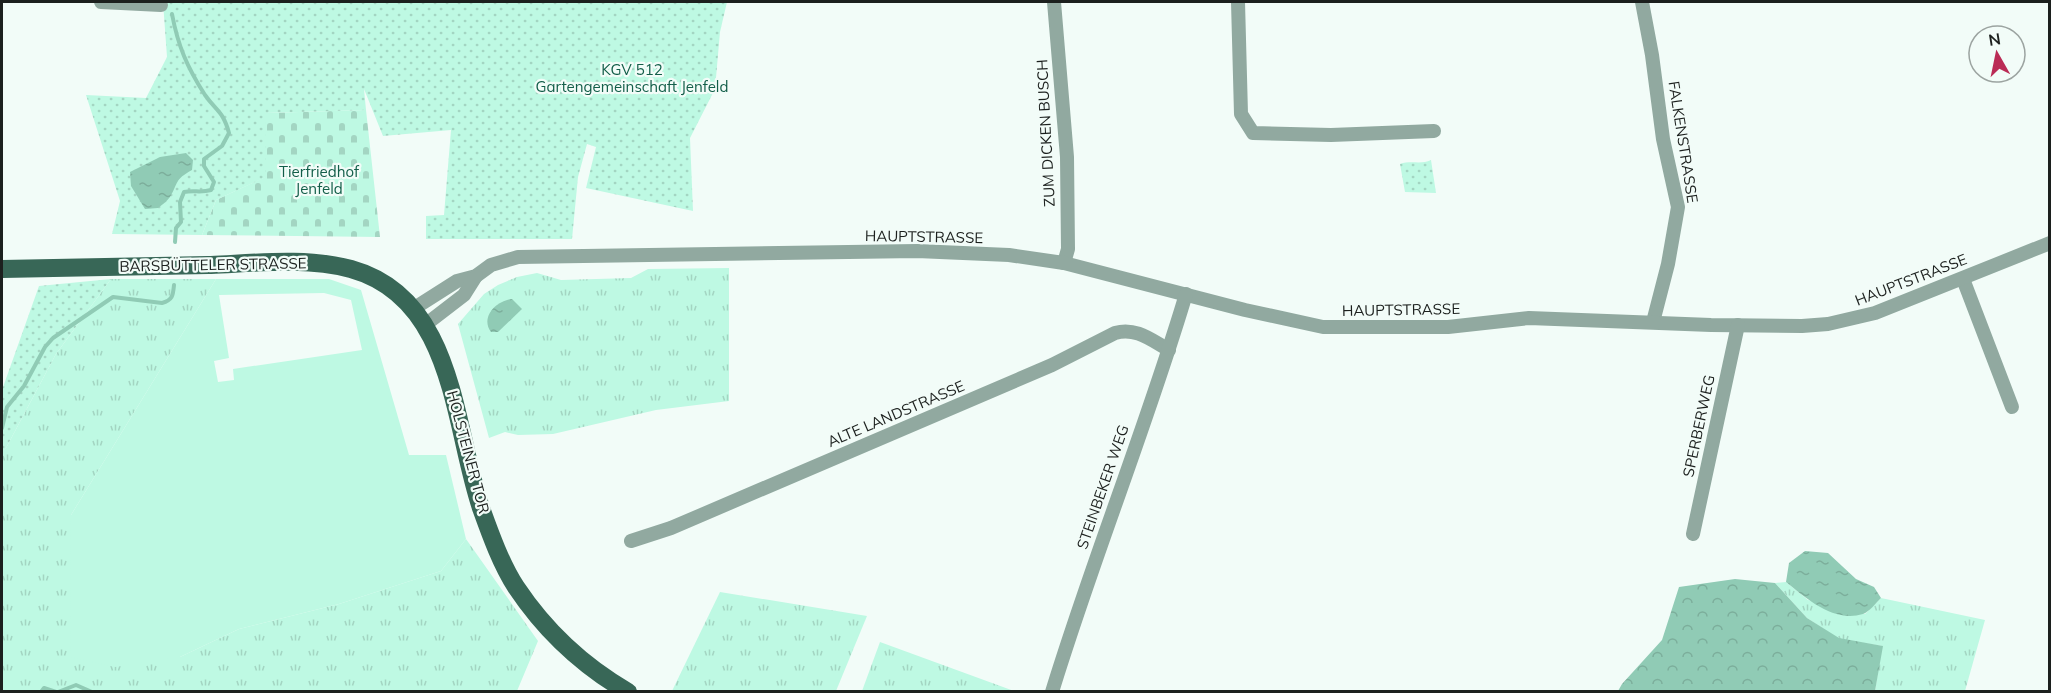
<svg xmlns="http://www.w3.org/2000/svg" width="2051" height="693" font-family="Mulish,sans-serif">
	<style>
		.grass { fill: url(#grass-tufts) }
		.forest { fill: url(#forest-crowns) }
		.cemetery { fill: url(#cemetery-stones) }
		.park { fill: url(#park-dots) }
		.pitch { fill: #bef9e3; fill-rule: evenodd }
		.water { fill: url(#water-ripples) }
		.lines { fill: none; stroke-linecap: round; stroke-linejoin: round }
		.stream { stroke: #90cbb5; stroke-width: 4 }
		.minor { stroke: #91a9a0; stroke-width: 14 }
		.major { stroke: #386757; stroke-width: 18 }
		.labels { text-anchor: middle; stroke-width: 4.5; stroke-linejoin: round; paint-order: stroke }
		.park-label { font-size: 15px; fill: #125e49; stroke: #f2fcf8 }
		.street-label { font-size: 15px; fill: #1c201e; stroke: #f2fcf8 }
	</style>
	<defs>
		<pattern id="grass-tufts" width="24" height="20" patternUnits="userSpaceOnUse" patternTransform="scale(1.5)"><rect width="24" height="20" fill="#bef9e3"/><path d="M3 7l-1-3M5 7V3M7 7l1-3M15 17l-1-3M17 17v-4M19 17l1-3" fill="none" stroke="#a3d5c2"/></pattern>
		<pattern id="forest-crowns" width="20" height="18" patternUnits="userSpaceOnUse" patternTransform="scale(1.5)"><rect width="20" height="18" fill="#90cbb5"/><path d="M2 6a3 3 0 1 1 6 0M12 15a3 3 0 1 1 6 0" fill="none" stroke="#7cae9b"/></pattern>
		<pattern id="cemetery-stones" width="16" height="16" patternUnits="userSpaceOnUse" patternTransform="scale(1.5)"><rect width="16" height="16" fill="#bef9e3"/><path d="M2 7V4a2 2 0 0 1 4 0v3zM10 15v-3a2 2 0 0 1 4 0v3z" fill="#a3d5c2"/></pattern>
		<pattern id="park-dots" width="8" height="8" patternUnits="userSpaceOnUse" patternTransform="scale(1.5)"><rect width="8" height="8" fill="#bef9e3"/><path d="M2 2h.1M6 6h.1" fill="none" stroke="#a3d5c2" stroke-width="1.8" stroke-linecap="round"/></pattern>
		<pattern id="water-ripples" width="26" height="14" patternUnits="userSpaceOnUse" patternTransform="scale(1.5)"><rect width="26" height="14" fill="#90cbb5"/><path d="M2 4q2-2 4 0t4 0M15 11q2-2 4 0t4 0" fill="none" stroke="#7cae9b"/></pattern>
	</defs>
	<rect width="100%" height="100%" fill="#f2fcf8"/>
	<g class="grass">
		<path d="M 729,268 L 729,401 L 656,410 L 553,434 L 518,435 L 505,432 L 489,438 L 458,324 L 484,294 L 498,285 L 517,277 L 537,273 L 561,280 L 631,278 L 648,269 Z"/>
		<path d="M 111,279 L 216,279 L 71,515 L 180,657 L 239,629 L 339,604 L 441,571 L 466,539 L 538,641 L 517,691 L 2,692 L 2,452 L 6,448 L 56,354 Z"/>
		<path d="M 1786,582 L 1808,600 L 1865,614 L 1881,598 L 1985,620 L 1965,691 L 1875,691 L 1882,646 L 1839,639 L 1807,618 L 1775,583 Z"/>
		<path d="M 720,592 L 867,616 L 836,691 L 672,691 Z"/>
		<path d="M 880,642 L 1014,691 L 862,691 Z"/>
	</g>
	<path class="forest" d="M 1735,579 L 1775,583 L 1807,618 L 1839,638 L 1883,646 L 1875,691 L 1618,691 L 1622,684 L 1662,640 L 1679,587 Z"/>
	<path class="cemetery" d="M 366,110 L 380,237 L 202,235 L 216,200 L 265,177 L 265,113 Z"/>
	<g class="park">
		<path d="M 163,2 L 727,2 L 720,32 L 715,89 L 690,138 L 693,211 L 586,188 L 596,147 L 587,144 L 578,177 L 572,239 L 426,239 L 426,216 L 444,215 L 451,130 L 383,136 L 364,89 L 366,110 L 265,113 L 266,177 L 216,200 L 202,235 L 112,234 L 120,201 L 86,95 L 146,98 L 167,57 Z"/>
		<path d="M 1431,160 L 1436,193 L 1405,192 L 1400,164 C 1411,160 1421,165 1431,160 Z"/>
		<path d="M 111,279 L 56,354 L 6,448 L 2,453 L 2,390 L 39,286 Z"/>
	</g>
	<path class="pitch" d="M 216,279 L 329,279 L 361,290 L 409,455 L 446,455 L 466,539 L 441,571 L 339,604 L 239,629 L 180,657 L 115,667 L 70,657 L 71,515 ZM 324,293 L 351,300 L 362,350 L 233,369 L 234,380 L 218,382 L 214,361 L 229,358 L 219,295 Z"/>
	<g class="water">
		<path d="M 186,153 L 193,160 L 192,170 C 174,180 179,182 170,197 C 167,201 162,205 158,208 L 145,209 L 131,186 L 130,172 L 160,157 Z"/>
		<path d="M 512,299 L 522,309 L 498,332 L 491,332 C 480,317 496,301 512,299 Z"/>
		<path d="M 1805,551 L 1828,553 L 1856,579 L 1874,587 L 1881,598 C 1876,603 1869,612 1863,614 C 1834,623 1807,599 1786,582 L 1789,563 Z"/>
	</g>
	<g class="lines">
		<g class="stream">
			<path d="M 172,14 C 178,46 187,67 205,95 C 217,112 223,111 229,133 L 222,146 L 204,159 L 204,166 L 214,182 L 211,190 C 201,193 194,190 184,192 L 180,202 L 181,222 L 176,228 L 175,242"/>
			<path d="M 2,428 L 7,407 L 24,386 L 45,347 L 53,338 L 113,297 L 162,303 C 173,300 173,295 174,285"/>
			<path d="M 41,692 L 44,688 L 56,692"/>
			<path d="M 58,692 L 76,685 L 92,692"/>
		</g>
		<g class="minor">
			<path d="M 101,2 L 161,5"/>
			<path d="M 1054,2 L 1067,157 L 1068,249 L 1064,263"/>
			<path d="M 1238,2 L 1241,114 L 1253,133 L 1331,135 L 1434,131"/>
			<path d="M 1642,2 L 1652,55 L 1663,139 L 1678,207 L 1668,264 L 1653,322"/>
			<path d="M 1963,279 L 2012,407"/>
			<path d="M 413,309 L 457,281 L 476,276 L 491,265 L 518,257 L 917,251 L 1009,255 L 1064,263 L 1245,310 L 1323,327 L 1448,327 L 1529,318 L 1711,325 L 1802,326 L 1828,324 L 1875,313 L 2050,243"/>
			<path d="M 425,325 L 464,295 L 476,276"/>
			<path d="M 1693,534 L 1738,325"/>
			<path d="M 631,541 L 671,528 L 1052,365 L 1115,333 C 1136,327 1151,340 1169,350"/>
			<path d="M 1052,692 C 1093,558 1146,428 1186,294"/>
		</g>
		<path class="major" d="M 2,269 C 71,268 141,266 211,265 C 256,263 306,257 351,269 C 455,298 453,425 481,508 C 490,533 501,564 516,587 C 544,629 583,666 628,692"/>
	</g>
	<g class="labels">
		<g class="park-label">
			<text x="632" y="75">KGV 512<tspan x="632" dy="17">Gartengemeinschaft Jenfeld</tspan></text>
			<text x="319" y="177">Tierfriedhof<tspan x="319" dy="17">Jenfeld</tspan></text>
		</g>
		<g class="street-label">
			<text transform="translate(1046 133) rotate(-93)" y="5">ZUM DICKEN BUSCH</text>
			<text transform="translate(1683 142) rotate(81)" y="5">FALKENSTRASSE</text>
			<text transform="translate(924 237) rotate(1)" y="5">HAUPTSTRASSE</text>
			<text transform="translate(213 265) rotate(-1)" y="5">BARSBÜTTELER STRASSE</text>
			<text transform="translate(1911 280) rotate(-21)" y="5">HAUPTSTRASSE</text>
			<text transform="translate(1401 310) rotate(-1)" y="5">HAUPTSTRASSE</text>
			<text transform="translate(896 414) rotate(-23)" y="5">ALTE LANDSTRASSE</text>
			<text transform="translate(1699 426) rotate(-78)" y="5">SPERBERWEG</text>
			<text transform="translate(468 452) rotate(75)" y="5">HOLSTEINER TOR</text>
			<text transform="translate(1103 487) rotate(-71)" y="5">STEINBEKER WEG</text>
		</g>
	</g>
	<rect width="2051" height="693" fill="none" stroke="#1c201e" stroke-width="6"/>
	<g transform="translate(1997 54) rotate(351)"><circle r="28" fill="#f2fcf8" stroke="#9ca4a1" stroke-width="1.5"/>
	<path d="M0-4.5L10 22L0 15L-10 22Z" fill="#ba2b55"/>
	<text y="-9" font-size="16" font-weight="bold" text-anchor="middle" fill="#1c201e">N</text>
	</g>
</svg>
